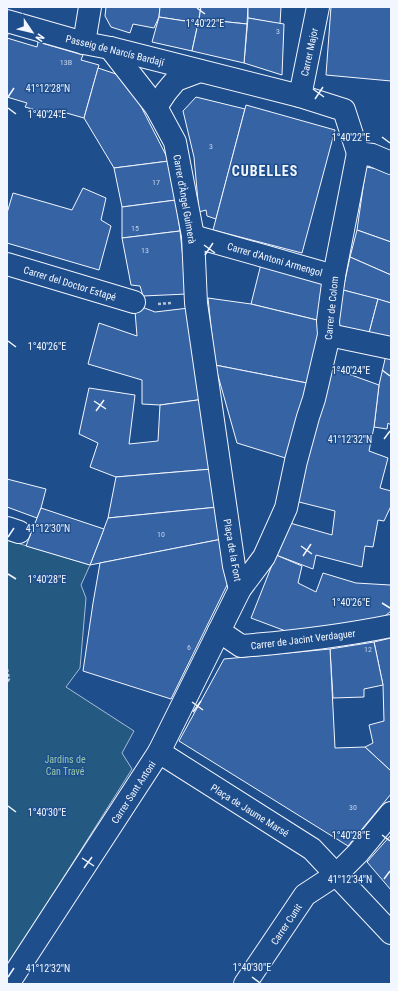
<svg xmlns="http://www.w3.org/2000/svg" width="398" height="991" font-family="'Roboto Condensed',sans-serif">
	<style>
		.green { fill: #245a82; stroke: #a8bbd7 }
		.building { fill: #3563a3; stroke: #f2f6ff }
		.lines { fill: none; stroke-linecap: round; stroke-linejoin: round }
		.street-casing { stroke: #f2f6ff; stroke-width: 24 }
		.path { stroke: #b3c4dc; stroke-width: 2.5; stroke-dasharray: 3 2; stroke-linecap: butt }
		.street { stroke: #1f4e8c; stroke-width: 22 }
		.ticks { fill: none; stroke: #f2f6ff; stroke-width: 1.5 }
		.labels { text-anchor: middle; stroke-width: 3; stroke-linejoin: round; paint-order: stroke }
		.number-label { font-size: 8px; fill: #c3d1e8 }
		.street-label { font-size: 10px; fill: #f2f6ff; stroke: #1f4e8c }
		.park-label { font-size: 10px; fill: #97c8a6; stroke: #1f4e8c }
		.district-label { font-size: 14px; font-weight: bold; letter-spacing: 1px; fill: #f2f6ff; stroke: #1f4e8c }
		.ticks-label { font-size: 10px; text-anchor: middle; fill: #f2f6ff; stroke: #1f4e8c; stroke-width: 3; stroke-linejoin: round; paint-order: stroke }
	</style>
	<rect width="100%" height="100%" fill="#1f4e8c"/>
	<path class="green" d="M 7,540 L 90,565 L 81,585 L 86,598 L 80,668 L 66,687 L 134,731 L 122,753 L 132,769 L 7,967 Z"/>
	<g class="building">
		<path d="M 106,7 L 160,7 L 159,17 L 154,28 L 133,24 L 130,33 L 111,27 L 105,16 Z"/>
		<path d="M 160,7 L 201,7 L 198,23 L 159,17 Z"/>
		<path d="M 201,7 L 248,7 L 247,24 L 199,19 Z"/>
		<path d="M 248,7 L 281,7 L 280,24 L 248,18 Z"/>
		<path d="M 331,7 L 391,7 L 391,81 L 326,75 Z"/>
		<path d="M 159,17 L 198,23 L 192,51 L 152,42 Z"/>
		<path d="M 248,18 L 284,24 L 282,75 L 244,63 Z"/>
		<path d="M 199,19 L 247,24 L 244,63 L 192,51 Z"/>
		<path d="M 7,34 L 8,34 L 7,38 L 37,47 L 38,42 L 83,55 L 81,60 L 99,65 L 84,118 L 63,112 L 62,117 L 25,107 L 27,103 L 7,97 Z"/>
		<path d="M 98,68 L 122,76 L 131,87 L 169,161 L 114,168 L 84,118 Z"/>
		<path d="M 196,97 L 245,109 L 216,219 L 207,216 L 206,210 L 199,212 L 194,157 L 183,111 Z"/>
		<path d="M 246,105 L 335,130 L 302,253 L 213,230 Z"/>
		<path d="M 169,161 L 176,200 L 122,207 L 114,168 Z"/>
		<path d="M 366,167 L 391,171 L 391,242 L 357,230 Z"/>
		<path d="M 83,188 L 106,198 L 101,220 L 111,226 L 99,270 L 7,243 L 7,213 L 13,193 L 72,210 Z"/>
		<path d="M 176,200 L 180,231 L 122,238 L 122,207 Z"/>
		<path d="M 357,230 L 391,242 L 391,275 L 350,257 Z"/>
		<path d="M 180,231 L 187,294 L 143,296 L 140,286 L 131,285 L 122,238 Z"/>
		<path d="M 350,257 L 391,275 L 391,303 L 343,290 Z"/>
		<path d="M 261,264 L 329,281 L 321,321 L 251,304 Z"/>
		<path d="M 343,290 L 378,299 L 369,333 L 336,325 Z"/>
		<path d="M 208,298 L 251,304 L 321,321 L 312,384 L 215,365 Z"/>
		<path d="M 378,299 L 391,303 L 391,337 L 369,333 Z"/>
		<path d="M 142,307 L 155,312 L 189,308 L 205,399 L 160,405 L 142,404 L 142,380 L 88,364 L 99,323 L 137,336 L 135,311 Z"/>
		<path d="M 386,355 L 391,356 L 391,425 L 388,423 L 387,429 L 374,427 L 379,385 Z"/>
		<path d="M 215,365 L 312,384 L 292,460 L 237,443 Z"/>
		<path d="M 329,367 L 379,385 L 374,427 L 369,451 L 388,458 L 380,488 L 391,491 L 391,506 L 384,521 L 378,520 L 373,547 L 365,546 L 362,567 L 316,555 L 313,569 L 276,555 L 290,523 L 332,535 L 335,511 L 295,501 Z"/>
		<path d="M 89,388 L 135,395 L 129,444 L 158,441 L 160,405 L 205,399 L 212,469 L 116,477 L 90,467 L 98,443 L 79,434 Z"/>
		<path d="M 212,469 L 218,507 L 108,518 L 116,477 Z"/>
		<path d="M 7,479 L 46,489 L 41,508 L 37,518 L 7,507 Z"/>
		<path d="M 218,507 L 222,539 L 90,565 L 108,518 Z"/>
		<path d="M 41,508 L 104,529 L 90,565 L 26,546 Z"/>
		<path d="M 222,539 L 228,583 L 171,699 L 83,671 L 93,603 L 100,563 Z"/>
		<path d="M 276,555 L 302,566 L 298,583 L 316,592 L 323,573 L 356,583 L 390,585 L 391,584 L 391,611 L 385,616 L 358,625 L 291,633 L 251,618 Z"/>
		<path d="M 391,638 L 391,771 L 365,747 L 373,743 L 369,725 L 384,721 L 383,685 L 374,642 Z"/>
		<path d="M 374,642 L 383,685 L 364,689 L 364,697 L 333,698 L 330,649 Z"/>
		<path d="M 330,649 L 335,748 L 365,747 L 391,771 L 391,794 L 348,846 L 179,741 L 224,659 Z"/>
		<path d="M 391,835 L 391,890 L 367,862 Z"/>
	</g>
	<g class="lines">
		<g class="street-casing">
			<g id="street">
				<path d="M 7,21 L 84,43 L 110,48 L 300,96 L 344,110 L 358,153 L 372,155 L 391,163"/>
				<path d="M 84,43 L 90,7"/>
				<path d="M 110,48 L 156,107 L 175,142 L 193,236 L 196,303 L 234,566 L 240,589"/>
				<path d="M 300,96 L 318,7"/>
				<path d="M 156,107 L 166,92 L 176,80 L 200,71"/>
				<path d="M 193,236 L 334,276"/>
				<path d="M 7,264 L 134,302"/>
				<path d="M 329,335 L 391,348"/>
				<path d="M 7,528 L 19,532"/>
				<path d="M 219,631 L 241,646 C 291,642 341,636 391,626"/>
				<path d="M 159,752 L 312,849 L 391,933"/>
				<path d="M 8,984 L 159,752 L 240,589 L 264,557 L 286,508 L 296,461 L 308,417 L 314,399 L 329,335 L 328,321 L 334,276 L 358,153"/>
				<path d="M 245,984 L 305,895 L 337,874 L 358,853 L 391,813"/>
			</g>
		</g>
		<g class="path">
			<path d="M 158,304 L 171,303"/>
			<path d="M 7,669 L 9,679 L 7,683"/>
		</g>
		<use href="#street" class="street"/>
	</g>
	<path class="ticks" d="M 197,8 L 205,14M 313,89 L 324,97M 8,97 L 14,88M 315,99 L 323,87M 8,108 L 16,114M 382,137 L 390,143M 204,245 L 215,253M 205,255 L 213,243M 8,341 L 16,347M 382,370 L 390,376M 94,401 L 106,409M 96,411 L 104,400M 384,439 L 390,431M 8,537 L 14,528M 301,546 L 312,554M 303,556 L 311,544M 8,574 L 16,579M 382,603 L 390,608M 192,702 L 203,710M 193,712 L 201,701M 8,806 L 16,812M 382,835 L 390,841M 82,858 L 94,866M 84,868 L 92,857M 384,879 L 390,871M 8,977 L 14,968M 252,977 L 260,983"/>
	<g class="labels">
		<g class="number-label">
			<text x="278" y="34">3</text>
			<text x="66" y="65">13B</text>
			<text x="211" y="149">3</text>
			<text x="156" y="185">17</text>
			<text x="135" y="231">15</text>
			<text x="145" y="253">13</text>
			<text x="161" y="537">10</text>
			<text x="189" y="650">6</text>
			<text x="368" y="652">12</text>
			<text x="353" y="810">30</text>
		</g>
		<g class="street-label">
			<text transform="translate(115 50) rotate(14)" y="4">Passeig de Narcís Bardají</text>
			<text transform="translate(309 52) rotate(-78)" y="4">Carrer Major</text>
			<text transform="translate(185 199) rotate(80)" y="4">Carrer d'Àngel Guimerà</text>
			<text transform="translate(275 259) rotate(16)" y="4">Carrer d'Antoni Armengol</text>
			<text transform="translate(70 283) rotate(17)" y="4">Carrer del Doctor Estapé</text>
			<text transform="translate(331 308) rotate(-84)" y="4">Carrer de Colom</text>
			<text transform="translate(233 550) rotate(80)" y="4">Plaça de la Font</text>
			<text transform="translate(303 639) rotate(-7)" y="4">Carrer de Jacint Verdaguer</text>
			<text transform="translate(133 792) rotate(-57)" y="4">Carrer Sant Antoni</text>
			<text transform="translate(250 810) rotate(32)" y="4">Plaça de Jaume Marsé</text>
			<text transform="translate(286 924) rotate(-56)" y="4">Carrer Cunit</text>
		</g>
		<g class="park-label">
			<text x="65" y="763">Jardins de<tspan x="65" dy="12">Can Travé</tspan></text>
		</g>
		<g class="district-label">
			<text x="265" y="176">CUBELLES</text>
		</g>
	</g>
	<g class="ticks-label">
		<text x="205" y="27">1°40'22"E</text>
		<text x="48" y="92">41°12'28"N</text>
		<text x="47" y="118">1°40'24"E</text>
		<text x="351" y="141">1°40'22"E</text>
		<text x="47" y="350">1°40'26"E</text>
		<text x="351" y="374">1°40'24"E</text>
		<text x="350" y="443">41°12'32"N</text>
		<text x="48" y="532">41°12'30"N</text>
		<text x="47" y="583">1°40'28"E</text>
		<text x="351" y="606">1°40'26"E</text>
		<text x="47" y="816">1°40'30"E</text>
		<text x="351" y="839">1°40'28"E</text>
		<text x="350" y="883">41°12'34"N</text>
		<text x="252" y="971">1°40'30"E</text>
		<text x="48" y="972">41°12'32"N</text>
	</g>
	<rect width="398" height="991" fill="none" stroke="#f2f6ff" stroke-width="16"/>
	<g transform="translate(32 32) rotate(125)" stroke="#1f4e8c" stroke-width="3" paint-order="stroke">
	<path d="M0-3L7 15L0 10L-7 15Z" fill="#f2f6ff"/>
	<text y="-6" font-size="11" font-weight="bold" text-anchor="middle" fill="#f2f6ff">N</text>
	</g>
</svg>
